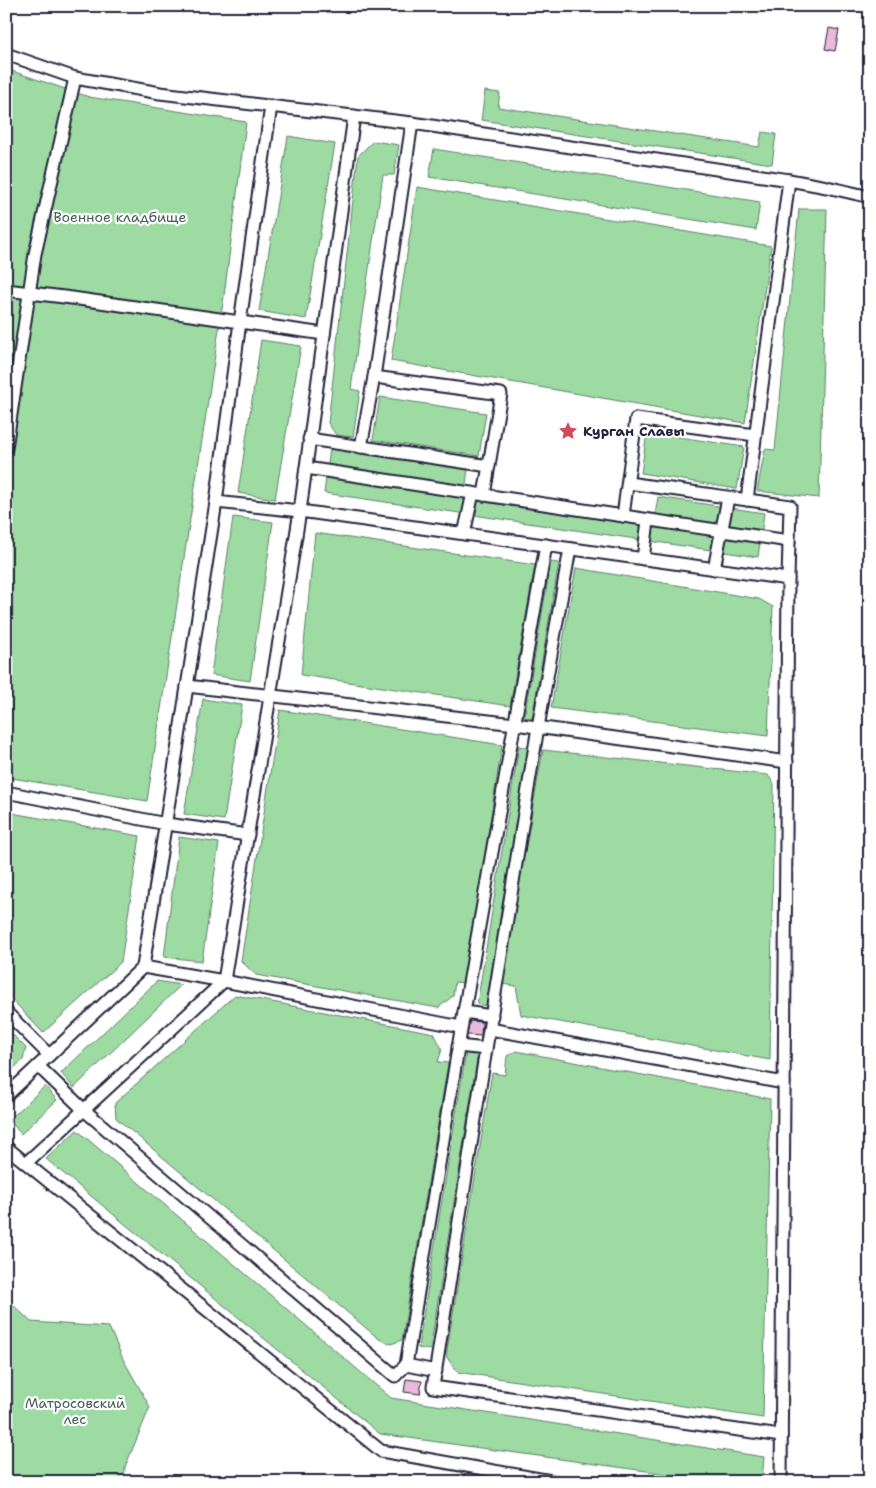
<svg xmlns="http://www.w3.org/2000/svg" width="876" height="1488" font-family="'Shantell Sans',sans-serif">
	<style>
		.green { fill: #9ddba3; stroke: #607e6f }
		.building { fill: #eabadb; stroke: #22223b }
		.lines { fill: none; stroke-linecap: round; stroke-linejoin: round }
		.lane-casing { stroke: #22223b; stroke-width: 15 }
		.lane { stroke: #fff; stroke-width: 11 }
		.labels { text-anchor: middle; stroke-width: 4.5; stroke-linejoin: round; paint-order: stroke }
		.park-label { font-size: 14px; fill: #475a5a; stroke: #fff }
		.poi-label { font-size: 14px; font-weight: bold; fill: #22223b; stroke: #fff; text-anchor: start }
	</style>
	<rect width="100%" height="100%" fill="#fff"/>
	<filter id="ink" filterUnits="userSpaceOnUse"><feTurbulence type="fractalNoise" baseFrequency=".02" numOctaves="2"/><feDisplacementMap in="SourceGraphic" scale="10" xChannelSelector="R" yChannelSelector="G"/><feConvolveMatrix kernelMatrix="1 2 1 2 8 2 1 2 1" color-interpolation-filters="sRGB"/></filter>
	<g filter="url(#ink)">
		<g class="green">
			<path d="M 6,69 L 89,97 L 246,122 L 224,296 L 147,801 L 6,777 Z"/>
			<path d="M 485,91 L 500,93 L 498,107 L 759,147 L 762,132 L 776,134 L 772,164 L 481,120 Z"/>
			<path d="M 288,136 L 335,144 L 306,319 L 259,311 Z"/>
			<path d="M 373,141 L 399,145 L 394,175 L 383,175 L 351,389 L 360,391 L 353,437 L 336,435 L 328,423 L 358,156 Z"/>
			<path d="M 434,149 L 760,202 L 756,230 L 429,177 Z"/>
			<path d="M 417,187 L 771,246 L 745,423 L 391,361 Z"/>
			<path d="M 799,209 L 827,209 L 819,498 L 757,491 L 765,449 L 775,450 Z"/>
			<path d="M 261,340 L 301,346 L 275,499 L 238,493 Z"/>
			<path d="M 380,397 L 486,413 L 479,456 L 373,440 Z"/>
			<path d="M 647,432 L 744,447 L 737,489 L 641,473 Z"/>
			<path d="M 330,449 L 468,469 L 464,499 L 653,527 L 658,497 L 764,513 L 758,557 L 324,493 Z"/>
			<path d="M 233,517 L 273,522 L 250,681 L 211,675 Z"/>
			<path d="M 315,533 L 535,565 L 510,706 L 301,675 Z"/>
			<path d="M 551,562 L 559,563 L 532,718 L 524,717 Z"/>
			<path d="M 576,568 L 759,599 L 773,607 L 768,736 L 551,708 Z"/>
			<path d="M 203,699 L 242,705 L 224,820 L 184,814 Z"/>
			<path d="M 280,710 L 502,745 L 465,983 L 455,982 L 453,996 L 438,1008 L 256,975 L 241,961 Z"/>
			<path d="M 519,746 L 528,748 L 486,1006 L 477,1004 Z"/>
			<path d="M 543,750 L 768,775 L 774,784 L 770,1060 L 521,1015 L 516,986 L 501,984 Z"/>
			<path d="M 6,812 L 140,836 L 121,962 L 43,1033 L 6,993 Z"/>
			<path d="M 179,837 L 219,843 L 202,961 L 164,957 Z"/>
			<path d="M 157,981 L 181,985 L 74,1088 L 61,1073 Z"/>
			<path d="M 235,995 L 434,1033 L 442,1049 L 438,1062 L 448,1063 L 402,1340 L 391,1344 L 379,1339 L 116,1118 L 115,1103 Z"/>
			<path d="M 6,1028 L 26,1048 L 23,1060 L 6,1075 Z"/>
			<path d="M 516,1051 L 770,1099 L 763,1418 L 457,1372 L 446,1356 L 492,1073 L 505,1075 L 507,1056 Z"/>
			<path d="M 466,1052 L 478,1054 L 430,1350 L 418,1348 Z"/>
			<path d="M 45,1086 L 57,1100 L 21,1134 L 9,1120 Z"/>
			<path d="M 77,1130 L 391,1398 L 764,1457 L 762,1482 L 725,1482 L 380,1434 L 46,1159 Z"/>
			<path d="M 6,1298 L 31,1322 L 109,1327 L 123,1359 L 150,1407 L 125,1467 L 124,1482 L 6,1482 Z"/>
		</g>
		<g class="building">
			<path d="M 829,28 L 839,30 L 835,51 L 825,49 Z"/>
			<path d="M 468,1021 L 482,1022 L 481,1036 L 467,1035 Z"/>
			<path d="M 406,1379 L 422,1381 L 420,1394 L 404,1392 Z"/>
		</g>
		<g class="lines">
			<g class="lane-casing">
				<g id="lane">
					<path d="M 6,54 L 75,78 L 160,93 L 412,123 L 789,180 L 827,187 L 870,197"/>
					<path d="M 6,290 L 72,298 L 324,334"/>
					<path d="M 374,377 L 501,394 L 484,495"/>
					<path d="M 309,439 L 489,466"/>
					<path d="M 361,447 L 374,377 L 412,123"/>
					<path d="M 6,448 L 35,254 L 75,78"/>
					<path d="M 306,468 L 789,541"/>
					<path d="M 628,483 L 790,506 L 788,579"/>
					<path d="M 747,500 L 789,180"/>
					<path d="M 216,502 L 300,511 L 354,116"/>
					<path d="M 623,516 L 636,419 L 755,435"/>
					<path d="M 464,534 L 473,493"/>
					<path d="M 570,549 L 538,727 L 486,1049 L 433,1387 L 781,1436"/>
					<path d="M 643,559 L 648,521"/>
					<path d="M 714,569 L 728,498"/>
					<path d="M 187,686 L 515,724 L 787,762"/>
					<path d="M 6,792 L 166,824 L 248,835"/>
					<path d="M 143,967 L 224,981 L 461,1027"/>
					<path d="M 6,1012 L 49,1055"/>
					<path d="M 464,1012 L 492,1016"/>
					<path d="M 490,1029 L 784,1083"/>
					<path d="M 458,1046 L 486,1049"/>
					<path d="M 38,1066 L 84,1110 L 395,1376 L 406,1365 L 464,1012 L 546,545"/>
					<path d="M 6,1096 L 143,967 L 216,502 L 240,322 L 271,106"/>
					<path d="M 6,1147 L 381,1451 L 557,1482"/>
					<path d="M 26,1163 L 224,981 L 300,511 L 788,579 L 781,1482"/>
					<path d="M 406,1365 L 436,1371"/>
				</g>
			</g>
			<use href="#lane" class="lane"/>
		</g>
	</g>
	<defs>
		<g id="sight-bare" transform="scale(1.5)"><path d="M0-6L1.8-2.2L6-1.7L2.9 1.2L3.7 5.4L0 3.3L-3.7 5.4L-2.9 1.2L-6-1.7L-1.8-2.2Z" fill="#d1495b" stroke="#fff" stroke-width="2.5" paint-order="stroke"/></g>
	</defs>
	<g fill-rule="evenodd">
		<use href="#sight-bare" x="568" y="431"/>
	</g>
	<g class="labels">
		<g class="park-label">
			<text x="120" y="222">Военное кладбище</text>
			<text x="75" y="1408">Матросовский<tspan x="75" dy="16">лес</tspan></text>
		</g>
		<g class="poi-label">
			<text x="583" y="436">Курган Славы</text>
		</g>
	</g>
	<rect width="876" height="1488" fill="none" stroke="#fff" stroke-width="25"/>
	<rect x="12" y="12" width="851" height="1463" fill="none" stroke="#22223b" stroke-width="2" filter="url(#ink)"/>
</svg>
